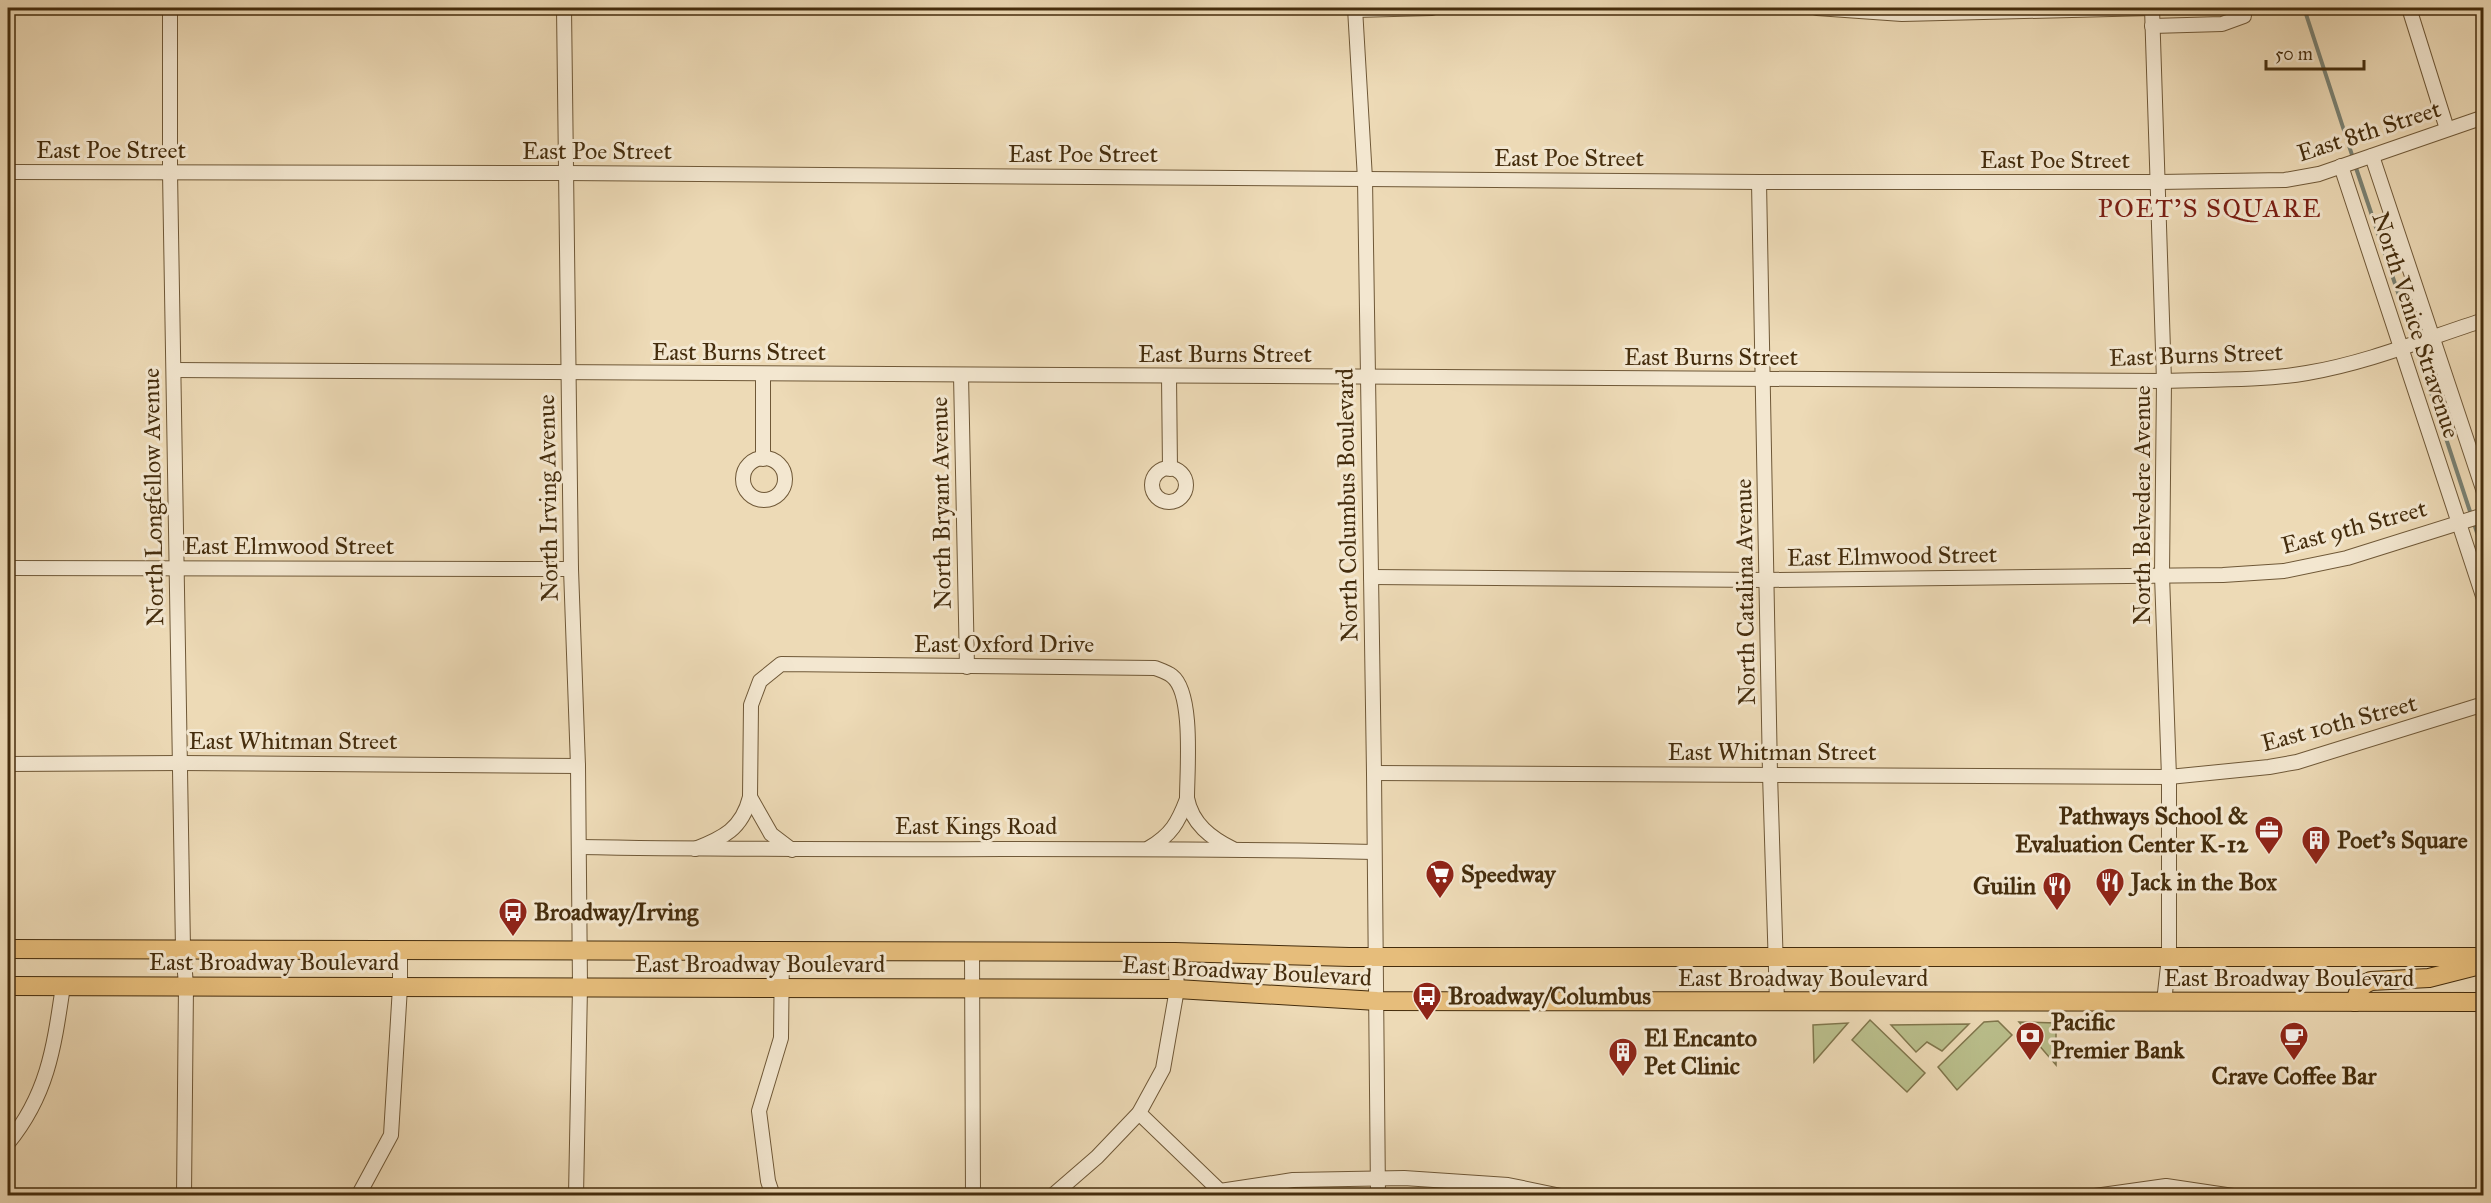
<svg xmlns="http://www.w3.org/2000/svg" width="2491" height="1203" font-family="'IM FELL Great Primer',serif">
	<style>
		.green { fill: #babf8c; stroke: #80764c; stroke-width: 1.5 }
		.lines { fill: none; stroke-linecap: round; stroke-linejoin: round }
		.stream { stroke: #798173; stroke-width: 4 }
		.minor-casing { stroke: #6f5837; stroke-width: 16 }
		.major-casing { stroke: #452d0d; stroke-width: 20 }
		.minor { stroke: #f3e7d0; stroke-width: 14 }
		.major { stroke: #e6bd7b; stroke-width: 18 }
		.labels { text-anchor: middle; stroke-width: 6; stroke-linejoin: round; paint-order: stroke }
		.street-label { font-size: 24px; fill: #452d0d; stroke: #f3e7d0 }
		.poi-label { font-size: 24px; font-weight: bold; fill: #452d0d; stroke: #f3e7d0; text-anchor: start }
		.neighbourhood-label { font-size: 26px; letter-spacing: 1.5px; fill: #7a1f14; stroke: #f3e7d0 }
	</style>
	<rect width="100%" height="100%" fill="#eddab6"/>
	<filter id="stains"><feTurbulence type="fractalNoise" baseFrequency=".00333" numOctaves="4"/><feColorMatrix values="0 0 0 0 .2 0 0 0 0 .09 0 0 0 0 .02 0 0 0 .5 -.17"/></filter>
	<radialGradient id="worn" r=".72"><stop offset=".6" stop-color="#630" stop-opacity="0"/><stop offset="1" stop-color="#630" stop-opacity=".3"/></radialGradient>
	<g class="green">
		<path d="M 1870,1020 L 1925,1073 L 1907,1092 L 1852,1040 Z"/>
		<path d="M 1998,1021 L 2012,1035 L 1957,1090 L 1938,1067 L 1984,1022 Z"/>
		<path d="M 2019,1022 L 2056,1023 L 2056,1065 Z"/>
		<path d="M 1848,1023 L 1814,1062 L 1813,1025 Z"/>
		<path d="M 1969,1024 L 1942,1051 L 1927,1042 L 1916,1052 L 1891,1025 Z"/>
	</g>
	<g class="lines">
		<g class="stream">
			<path d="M 2304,8 L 2353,158"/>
			<path d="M 2355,165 L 2414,340"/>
			<path d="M 2416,347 L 2484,554"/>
		</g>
		<g class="minor-casing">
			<g id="minor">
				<path d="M 170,8 L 170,172 L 183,949 L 186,985 L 184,1196"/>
				<path d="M 564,8 L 571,569 L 578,766 L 580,987 L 576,1196"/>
				<path d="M 1355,8 L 1365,179 L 1374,773 L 1378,1196"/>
				<path d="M 1817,8 L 1902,14 L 2152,8"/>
				<path d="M 2152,8 L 2164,381 L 2162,575 L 2169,777 L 2169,957 L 2164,1002"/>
				<path d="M 2409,8 L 2447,129"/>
				<path d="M 1355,10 L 1432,8"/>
				<path d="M 2152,26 L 2222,24 L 2244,16"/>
				<path d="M 2372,156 L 2484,492"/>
				<path d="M 2341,166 L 2484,599"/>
				<path d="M 8,172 L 566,173 L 1759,182 L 2159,182 L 2285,180 L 2319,174 L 2484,117"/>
				<path d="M 1759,182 L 1770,774 L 1777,1002"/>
				<path d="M 174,370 L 2164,381 C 2212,379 2260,381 2307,373 C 2367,363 2425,339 2484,320"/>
				<path d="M 763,375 L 763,459"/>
				<path d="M 961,375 L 967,667"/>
				<path d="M 1169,376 L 1170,469"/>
				<circle cx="764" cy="479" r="21"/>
				<circle cx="1169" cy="485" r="17"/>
				<path d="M 8,568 L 571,569"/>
				<path d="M 1371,577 L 1768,580 L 2223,575 L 2284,571 L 2347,558 L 2484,515"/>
				<path d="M 8,764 L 180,763 L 578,766"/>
				<path d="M 1374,773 L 2169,777 L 2269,767 L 2297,762 L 2484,704"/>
				<path d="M 750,797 L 771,834 L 792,850"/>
				<path d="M 579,847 C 844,852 1109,846 1374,852"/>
				<path d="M 1149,848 C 1171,835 1178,823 1187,799"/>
				<path d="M 695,849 C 723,838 742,829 750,797 L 751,705 L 760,681 L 781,664 L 1155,668 C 1160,670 1167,672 1172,676 C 1194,693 1187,771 1187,798 C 1192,824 1211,838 1233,849"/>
				<path d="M 972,951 L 973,1196"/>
				<path d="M 1139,1113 L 1220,1191"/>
				<path d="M 8,1143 C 48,1094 54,1047 63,986"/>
				<path d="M 1220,1191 L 1293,1180 L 1404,1178 L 1508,1185 L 1561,1196"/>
				<path d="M 358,1196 L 391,1135 L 400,987 L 400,950"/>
				<path d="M 773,1196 L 768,1181 L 759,1111 L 781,1038 L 782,950"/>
				<path d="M 1052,1196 L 1097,1157 L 1139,1113 L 1163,1069 L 1177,989 L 1175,952"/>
				<path d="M 2095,1196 L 2166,1186 L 2233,1196"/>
			</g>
		</g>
		<g class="major-casing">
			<g id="major">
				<path d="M 8,949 L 1175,952 L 1349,957 L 2484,957"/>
				<path d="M 8,986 L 1177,989 L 1377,1001 L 2484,1002"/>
				<path d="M 2355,1002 C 2358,991 2360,985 2371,981 L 2429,978 L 2484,964"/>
			</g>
		</g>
		<use href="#minor" class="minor"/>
		<use href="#major" class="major"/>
	</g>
	<defs>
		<g id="office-pin" transform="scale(1.5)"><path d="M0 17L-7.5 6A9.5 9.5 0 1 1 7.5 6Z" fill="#8f2418" stroke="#f3e7d0"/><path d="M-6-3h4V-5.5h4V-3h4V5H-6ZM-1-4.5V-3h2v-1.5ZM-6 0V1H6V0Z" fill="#fff"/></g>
		<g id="building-pin" transform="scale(1.5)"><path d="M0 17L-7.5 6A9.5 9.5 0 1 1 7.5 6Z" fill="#8f2418" stroke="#f3e7d0"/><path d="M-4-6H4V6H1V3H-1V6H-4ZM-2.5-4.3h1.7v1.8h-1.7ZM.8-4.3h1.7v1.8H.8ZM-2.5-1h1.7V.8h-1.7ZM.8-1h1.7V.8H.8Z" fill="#fff"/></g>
		<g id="supermarket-pin" transform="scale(1.5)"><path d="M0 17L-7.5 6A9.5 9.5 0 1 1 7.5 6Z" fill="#8f2418" stroke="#f3e7d0"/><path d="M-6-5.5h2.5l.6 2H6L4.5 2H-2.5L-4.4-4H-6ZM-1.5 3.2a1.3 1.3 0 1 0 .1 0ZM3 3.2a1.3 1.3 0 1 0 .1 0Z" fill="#fff"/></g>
		<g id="restaurant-pin" transform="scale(1.5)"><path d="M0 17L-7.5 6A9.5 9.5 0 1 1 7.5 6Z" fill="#8f2418" stroke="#f3e7d0"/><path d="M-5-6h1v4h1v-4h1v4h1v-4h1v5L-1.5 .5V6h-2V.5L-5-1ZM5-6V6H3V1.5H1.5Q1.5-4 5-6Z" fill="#fff"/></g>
		<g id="bus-pin" transform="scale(1.5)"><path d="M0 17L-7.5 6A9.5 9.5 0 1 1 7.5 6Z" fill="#8f2418" stroke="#f3e7d0"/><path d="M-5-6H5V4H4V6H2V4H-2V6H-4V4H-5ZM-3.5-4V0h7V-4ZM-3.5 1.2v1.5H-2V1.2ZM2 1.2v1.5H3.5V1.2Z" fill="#fff"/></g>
		<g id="bank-pin" transform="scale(1.5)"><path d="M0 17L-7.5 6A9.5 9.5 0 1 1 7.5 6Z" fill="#8f2418" stroke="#f3e7d0"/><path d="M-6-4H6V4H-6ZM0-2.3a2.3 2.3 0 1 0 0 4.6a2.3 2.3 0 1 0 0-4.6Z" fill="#fff"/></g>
		<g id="cafe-pin" transform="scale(1.5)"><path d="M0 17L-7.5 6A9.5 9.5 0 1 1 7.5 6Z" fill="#8f2418" stroke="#f3e7d0"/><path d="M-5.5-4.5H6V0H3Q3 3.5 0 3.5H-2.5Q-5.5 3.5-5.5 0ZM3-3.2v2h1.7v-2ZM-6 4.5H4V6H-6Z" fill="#fff"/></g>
	</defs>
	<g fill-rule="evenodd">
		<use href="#office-pin" x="2269" y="830"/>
		<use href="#building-pin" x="2316" y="840"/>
		<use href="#supermarket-pin" x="1440" y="874"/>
		<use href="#restaurant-pin" x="2110" y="882"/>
		<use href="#restaurant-pin" x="2057" y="886"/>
		<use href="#bus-pin" x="513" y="912"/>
		<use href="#bus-pin" x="1427" y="996"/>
		<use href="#bank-pin" x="2030" y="1036"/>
		<use href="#cafe-pin" x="2294" y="1036"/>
		<use href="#building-pin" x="1623" y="1052"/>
	</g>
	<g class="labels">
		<g class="street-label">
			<text transform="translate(2369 131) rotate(-18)" y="8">East 8th Street</text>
			<text x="111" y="158">East Poe Street</text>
			<text x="597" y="159">East Poe Street</text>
			<text x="1083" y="162">East Poe Street</text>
			<text x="1569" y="166">East Poe Street</text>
			<text x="2055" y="168">East Poe Street</text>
			<text transform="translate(2416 325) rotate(72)" y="8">North Venice Stravenue</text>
			<text x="739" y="360">East Burns Street</text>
			<text x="1225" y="362">East Burns Street</text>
			<text transform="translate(2196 355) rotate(-2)" y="8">East Burns Street</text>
			<text x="1711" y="365">East Burns Street</text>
			<text transform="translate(153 497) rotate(-91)" y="8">North Longfellow Avenue</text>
			<text transform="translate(548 498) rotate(-91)" y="8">North Irving Avenue</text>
			<text transform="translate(941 503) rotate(-91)" y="8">North Bryant Avenue</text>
			<text transform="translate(1347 505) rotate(-91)" y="8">North Columbus Boulevard</text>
			<text transform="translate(2142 505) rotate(-90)" y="8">North Belvedere Avenue</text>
			<text transform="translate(2354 527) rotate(-15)" y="8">East 9th Street</text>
			<text x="289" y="554">East Elmwood Street</text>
			<text transform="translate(1892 556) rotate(-1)" y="8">East Elmwood Street</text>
			<text transform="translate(1745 592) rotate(-91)" y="8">North Catalina Avenue</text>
			<text x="1004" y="652">East Oxford Drive</text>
			<text transform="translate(2339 723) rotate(-15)" y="8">East 10th Street</text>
			<text x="293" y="749">East Whitman Street</text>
			<text x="1772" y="760">East Whitman Street</text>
			<text x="976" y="834">East Kings Road</text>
			<text x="274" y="970">East Broadway Boulevard</text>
			<text x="760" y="972">East Broadway Boulevard</text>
			<text transform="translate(1247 971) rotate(3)" y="8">East Broadway Boulevard</text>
			<text x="1803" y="986">East Broadway Boulevard</text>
			<text x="2289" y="986">East Broadway Boulevard</text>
		</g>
		<g class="poi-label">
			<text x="2248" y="824" text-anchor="end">Pathways School &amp;<tspan x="2248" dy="28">Evaluation Center K-12</tspan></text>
			<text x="2337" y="848">Poet's Square</text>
			<text x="1461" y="882">Speedway</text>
			<text x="2131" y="890">Jack in the Box</text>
			<text x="2036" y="894" text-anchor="end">Guilin</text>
			<text x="534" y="920">Broadway/Irving</text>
			<text x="1448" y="1004">Broadway/Columbus</text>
			<text x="2051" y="1030">Pacific<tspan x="2051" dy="28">Premier Bank</tspan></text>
			<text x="1644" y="1046">El Encanto<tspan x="1644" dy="28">Pet Clinic</tspan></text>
			<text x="2294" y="1084" text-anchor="middle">Crave Coffee Bar</text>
		</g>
		<g class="neighbourhood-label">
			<text x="2210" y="217">POET'S SQUARE</text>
		</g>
	</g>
	<rect width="2491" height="1203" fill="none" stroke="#eddab6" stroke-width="30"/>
	<rect x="9" y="9" width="2473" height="1185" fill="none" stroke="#452d0d" stroke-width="3"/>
	<rect x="15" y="15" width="2461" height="1173" fill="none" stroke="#452d0d" stroke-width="1.5"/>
	<path d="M2266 60v9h98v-9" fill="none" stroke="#452d0d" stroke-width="3"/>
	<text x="2275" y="60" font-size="18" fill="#452d0d" stroke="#f3e7d0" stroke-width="4.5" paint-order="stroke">50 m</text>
	<rect width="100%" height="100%" filter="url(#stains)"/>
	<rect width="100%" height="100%" fill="url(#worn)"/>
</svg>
